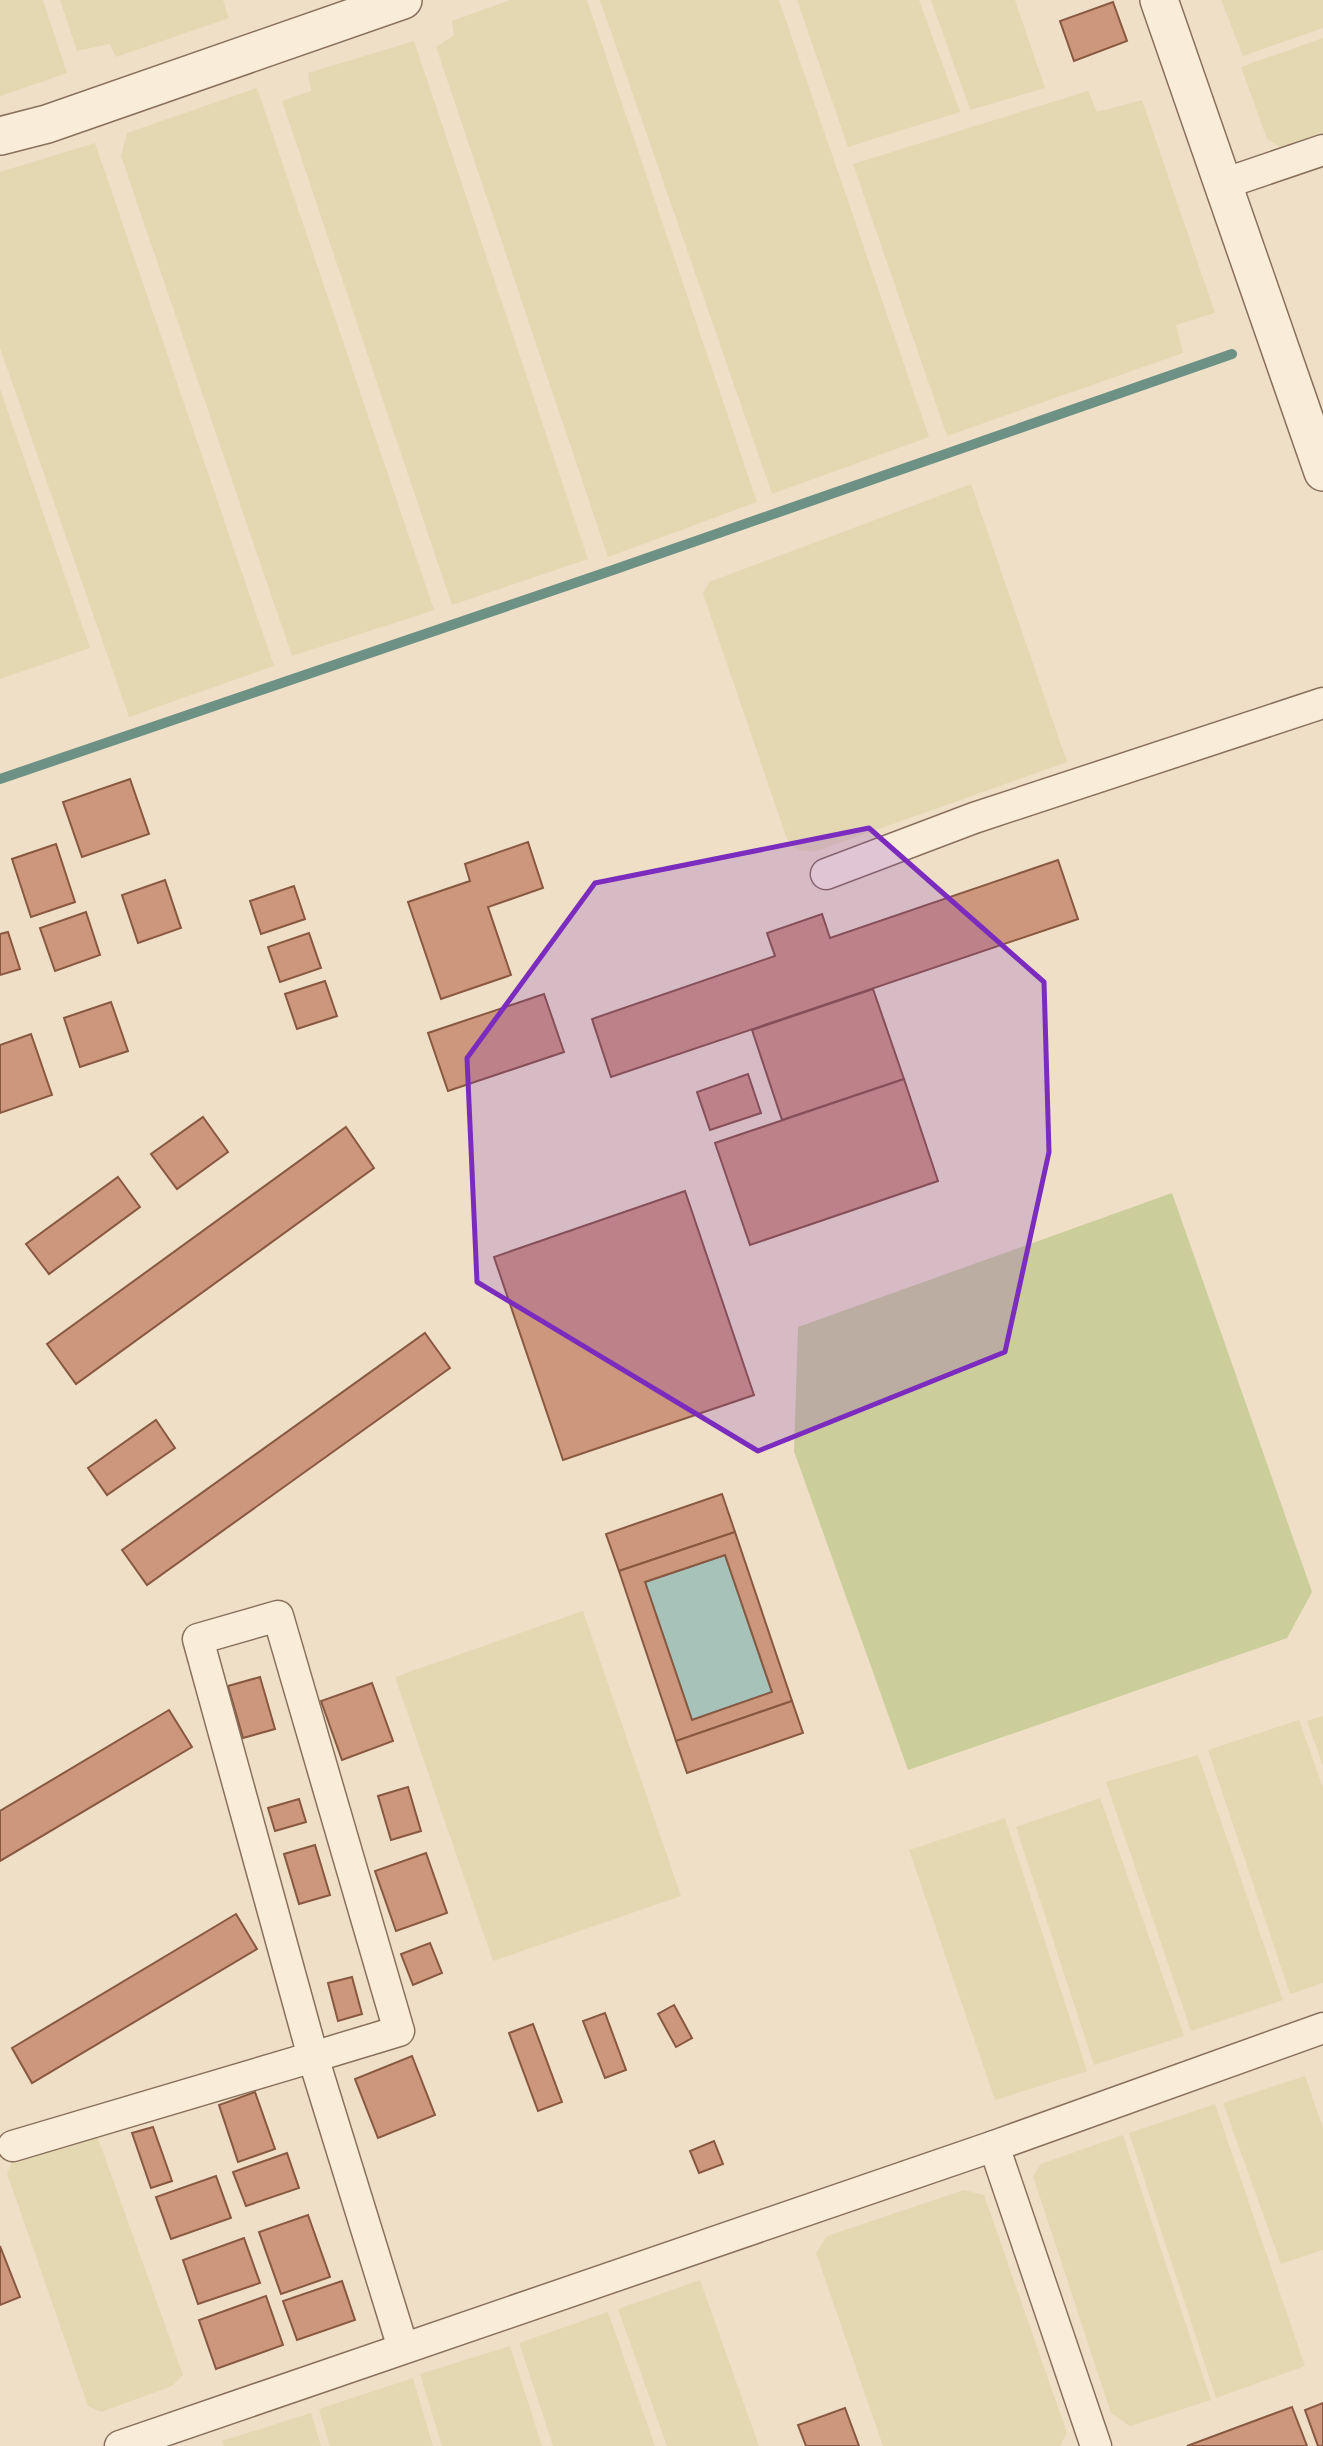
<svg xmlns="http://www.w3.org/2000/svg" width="1323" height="2446" font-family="Spectral,serif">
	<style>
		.farmland { fill: #e4d8b3 }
		.green { fill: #cbcd9a }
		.water { fill: #a7c2b8; stroke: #6e9185; stroke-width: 2 }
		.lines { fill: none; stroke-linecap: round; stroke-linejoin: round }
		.stream { stroke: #6e9185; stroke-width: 10 }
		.building { fill: #cc977c; stroke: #895841; stroke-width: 2; fill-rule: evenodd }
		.minor-casing { stroke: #8a705c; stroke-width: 33 }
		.tertiary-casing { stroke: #8a705c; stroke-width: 40 }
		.minor { stroke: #f9edda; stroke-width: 30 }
		.tertiary { stroke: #f9edda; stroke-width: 37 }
		.marked { fill: #7b2cbf; fill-opacity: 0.2; stroke: #7b2cbf; stroke-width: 5; stroke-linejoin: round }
	</style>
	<rect width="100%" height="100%" fill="#eedfc6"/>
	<g class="farmland">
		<path d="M 0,0 L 43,0 L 67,73 L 0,96 Z"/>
		<path d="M 60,0 L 223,0 L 229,18 L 116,57 L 110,44 L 77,51 Z"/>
		<path d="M 510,0 L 587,0 L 757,502 L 608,557 L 436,47 L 454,35 L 452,21 Z"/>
		<path d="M 600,0 L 779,0 L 929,437 L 772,494 Z"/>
		<path d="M 797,0 L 919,0 L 960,112 L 848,147 Z"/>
		<path d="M 931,0 L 1015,0 L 1045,88 L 970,110 Z"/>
		<path d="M 1221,0 L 1323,0 L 1323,28 L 1243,56 Z"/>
		<path d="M 1323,38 L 1323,133 L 1282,148 L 1267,139 L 1241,67 Z"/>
		<path d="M 414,41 L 588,559 L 452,605 L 282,101 L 311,91 L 308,73 Z"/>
		<path d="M 257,88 L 434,610 L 292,656 L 121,156 L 127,133 Z"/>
		<path d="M 1088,91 L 1097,112 L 1142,100 L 1215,313 L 1176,325 L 1183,353 L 947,436 L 853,164 Z"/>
		<path d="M 95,143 L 274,666 L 129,717 L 0,348 L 0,172 Z"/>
		<path d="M 0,389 L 90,648 L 0,679 Z"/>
		<path d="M 971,484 L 1067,762 L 814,852 L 798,850 L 787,839 L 703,594 L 709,582 Z"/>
		<path d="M 583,1611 L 681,1896 L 493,1961 L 395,1677 Z"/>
		<path d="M 1323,1716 L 1323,1766 L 1307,1721 Z"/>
		<path d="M 1299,1720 L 1323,1788 L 1323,1983 L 1290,1994 L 1208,1750 Z"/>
		<path d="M 1198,1755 L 1283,2000 L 1191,2031 L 1106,1782 Z"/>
		<path d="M 1100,1798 L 1184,2036 L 1094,2065 L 1016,1827 Z"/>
		<path d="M 1005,1818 L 1087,2071 L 995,2100 L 909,1850 Z"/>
		<path d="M 1305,2076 L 1323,2128 L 1323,2250 L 1281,2264 L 1223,2103 Z"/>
		<path d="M 1215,2104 L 1305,2366 L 1216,2398 L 1129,2133 Z"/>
		<path d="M 83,2135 L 98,2138 L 183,2375 L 172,2386 L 101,2412 L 88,2406 L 7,2173 L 13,2161 Z"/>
		<path d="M 1123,2135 L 1211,2400 L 1130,2426 L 1111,2413 L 1033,2176 L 1041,2164 Z"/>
		<path d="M 964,2190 L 984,2195 L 1067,2433 L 1060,2446 L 883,2446 L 816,2253 L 827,2236 Z"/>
		<path d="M 700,2280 L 759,2446 L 667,2446 L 618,2309 Z"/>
		<path d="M 608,2312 L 655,2446 L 553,2446 L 519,2343 Z"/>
		<path d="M 510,2346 L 542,2446 L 442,2446 L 420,2374 Z"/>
		<path d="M 413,2378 L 433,2446 L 330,2446 L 319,2409 Z"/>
		<path d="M 311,2413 L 321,2446 L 224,2446 L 222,2441 Z"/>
	</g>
	<path class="green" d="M 1172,1193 L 1312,1592 L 1287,1638 L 908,1770 L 794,1451 L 798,1327 Z"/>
	<path class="water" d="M 725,1555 L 772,1692 L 692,1720 L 645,1582 Z"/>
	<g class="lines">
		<path class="stream" d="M 0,779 L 613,570 L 1232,354"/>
	</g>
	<g class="building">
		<path d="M 1113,2 L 1127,41 L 1074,61 L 1060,21 Z"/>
		<path d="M 130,779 L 149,834 L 82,857 L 63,802 Z"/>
		<path d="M 528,842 L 543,888 L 488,907 L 511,975 L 441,999 L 408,902 L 470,881 L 465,864 Z"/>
		<path d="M 56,844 L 75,902 L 31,917 L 12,859 Z"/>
		<path d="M 1058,860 L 1078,919 L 611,1077 L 592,1019 L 775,956 L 767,933 L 822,914 L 830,938 Z"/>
		<path d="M 165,880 L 181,928 L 138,943 L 122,895 Z"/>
		<path d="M 294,886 L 305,919 L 261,934 L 250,901 Z"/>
		<path d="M 86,912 L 100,955 L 55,971 L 40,928 Z"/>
		<path d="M 8,932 L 20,969 L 0,975 L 0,934 Z"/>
		<path d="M 309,933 L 321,968 L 280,982 L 268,947 Z"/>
		<path d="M 325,981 L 337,1016 L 297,1029 L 285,994 Z"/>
		<path d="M 873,989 L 904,1079 L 782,1120 L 752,1030 Z"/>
		<path d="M 544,994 L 564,1052 L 448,1091 L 428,1033 Z"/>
		<path d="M 111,1002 L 128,1051 L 80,1067 L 64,1018 Z"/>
		<path d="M 31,1034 L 52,1095 L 0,1113 L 0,1045 Z"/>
		<path d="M 748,1074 L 761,1113 L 710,1130 L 697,1092 Z"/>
		<path d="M 904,1079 L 938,1181 L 750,1245 L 715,1143 Z"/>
		<path d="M 203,1117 L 228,1152 L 177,1189 L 151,1154 Z"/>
		<path d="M 346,1127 L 374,1168 L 76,1384 L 47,1344 Z"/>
		<path d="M 118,1177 L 140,1207 L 49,1274 L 26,1244 Z"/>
		<path d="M 685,1191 L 754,1395 L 563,1460 L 494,1257 Z"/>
		<path d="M 425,1333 L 450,1368 L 147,1585 L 122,1550 Z"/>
		<path d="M 156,1420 L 175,1448 L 107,1495 L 88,1468 Z"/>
		<path d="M 722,1494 L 735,1532 L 619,1571 L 606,1534 Z"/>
		<path d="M 735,1532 L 792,1701 L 676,1741 L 619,1571 ZM 725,1555 L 772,1692 L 692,1720 L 645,1582 Z"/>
		<path d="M 260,1677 L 275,1729 L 243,1738 L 228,1686 Z"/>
		<path d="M 372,1683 L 393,1741 L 342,1760 L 321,1701 Z"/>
		<path d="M 792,1701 L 803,1733 L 687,1773 L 676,1741 Z"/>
		<path d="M 169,1710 L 192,1747 L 0,1861 L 0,1811 Z"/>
		<path d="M 408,1787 L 421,1831 L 391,1840 L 378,1796 Z"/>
		<path d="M 299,1799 L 306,1822 L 275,1831 L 268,1808 Z"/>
		<path d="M 315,1845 L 330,1895 L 299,1904 L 284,1854 Z"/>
		<path d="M 426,1853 L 447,1913 L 396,1931 L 375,1871 Z"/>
		<path d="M 236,1914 L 257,1949 L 32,2083 L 12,2048 Z"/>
		<path d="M 430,1943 L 442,1973 L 413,1985 L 401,1954 Z"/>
		<path d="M 352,1977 L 362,2014 L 338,2021 L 328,1983 Z"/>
		<path d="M 674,2005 L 692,2038 L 676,2047 L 658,2014 Z"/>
		<path d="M 605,2013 L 626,2070 L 605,2078 L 583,2021 Z"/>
		<path d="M 533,2024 L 562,2102 L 538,2111 L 509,2033 Z"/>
		<path d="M 412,2056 L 435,2115 L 378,2138 L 355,2079 Z"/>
		<path d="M 255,2092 L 275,2149 L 238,2162 L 219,2105 Z"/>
		<path d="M 153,2127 L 172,2181 L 151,2188 L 132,2133 Z"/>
		<path d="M 714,2141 L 723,2164 L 699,2173 L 690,2151 Z"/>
		<path d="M 287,2153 L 299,2188 L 246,2206 L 233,2172 Z"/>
		<path d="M 216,2176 L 231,2218 L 171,2239 L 156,2197 Z"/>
		<path d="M 308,2215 L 330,2277 L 281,2294 L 259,2232 Z"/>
		<path d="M 244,2238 L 260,2283 L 198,2304 L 183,2260 Z"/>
		<path d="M 0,2246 L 20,2297 L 0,2305 Z"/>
		<path d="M 342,2281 L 355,2320 L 297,2340 L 283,2301 Z"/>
		<path d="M 266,2296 L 283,2345 L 216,2369 L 199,2320 Z"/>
		<path d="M 1323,2403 L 1323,2446 L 1318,2446 L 1305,2410 Z"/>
		<path d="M 1292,2407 L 1307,2446 L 1187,2446 Z"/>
		<path d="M 845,2408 L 859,2446 L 806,2446 L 798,2425 Z"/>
	</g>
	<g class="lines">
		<g class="minor-casing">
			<g id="minor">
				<path d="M 1223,184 L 1323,150"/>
				<path d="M 826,874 L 974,818 L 1323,703"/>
				<path d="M 13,2146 L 313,2057 L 198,1639 L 278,1616 L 399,2031 L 313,2057 L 403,2348"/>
				<path d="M 994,2146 L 1096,2446"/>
				<path d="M 120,2446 L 994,2146 L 1323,2028"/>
			</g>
		</g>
		<g class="tertiary-casing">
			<g id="tertiary">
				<path d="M 1159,0 L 1323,472"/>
				<path d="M 0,136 L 47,124 L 403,0"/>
			</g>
		</g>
		<use href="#minor" class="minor"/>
		<use href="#tertiary" class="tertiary"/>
	</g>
	<path class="marked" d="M 869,828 L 1044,982 L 1049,1152 L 1005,1352 L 758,1451 L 477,1282 L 467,1058 L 595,883 Z"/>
</svg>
